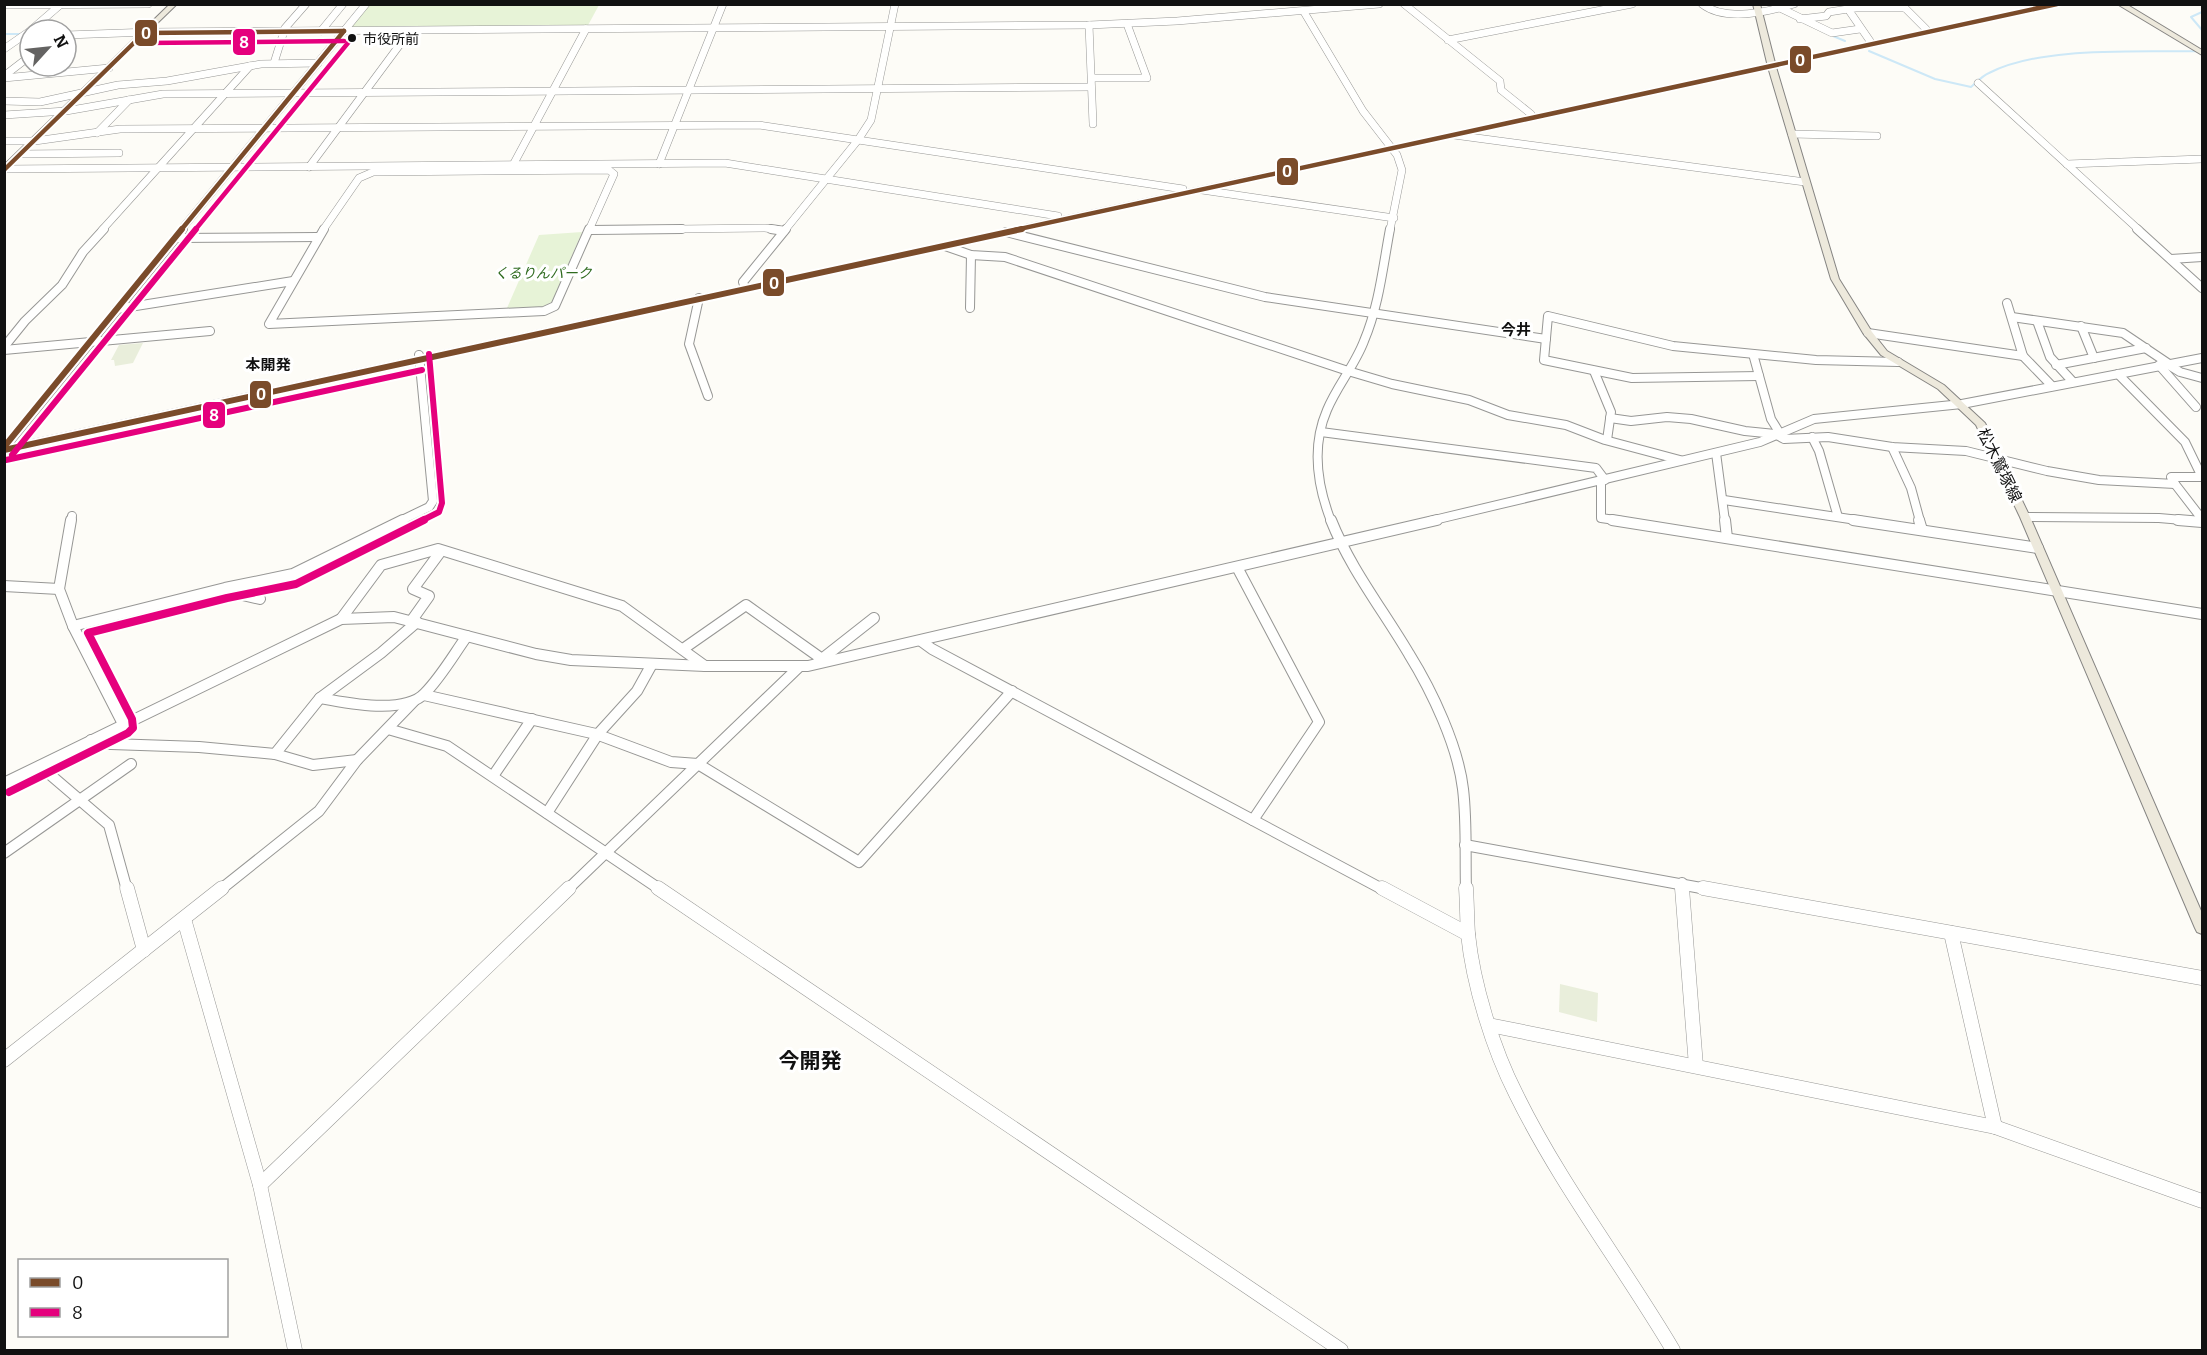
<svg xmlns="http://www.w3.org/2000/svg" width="2207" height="1355" font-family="Bitter,'Noto Sans JP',serif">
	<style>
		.green { fill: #e7f3d7 }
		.cemetery { fill: #e9eedb }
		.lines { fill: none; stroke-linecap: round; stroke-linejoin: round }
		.stream { stroke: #cde8f7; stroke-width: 2 }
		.minor-far3-casing { stroke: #979795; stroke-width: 8 }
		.minor-far2-casing { stroke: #979795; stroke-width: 10 }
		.minor-far1-casing { stroke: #979795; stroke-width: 12 }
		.minor-casing { stroke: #979795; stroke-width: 15 }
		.major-casing { stroke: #858482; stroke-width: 2 }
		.highway-casing { stroke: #858482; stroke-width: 1 }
		.minor-far3 { stroke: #fffffe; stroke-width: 7 }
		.minor-far2 { stroke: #fffffe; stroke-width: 8 }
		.minor-far1 { stroke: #fffffe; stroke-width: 10 }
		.minor { stroke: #fffffe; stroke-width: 14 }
		.major { fill: #ede9dc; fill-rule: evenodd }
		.highway { fill: #eae1d8; fill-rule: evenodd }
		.bus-1-far1-casing { stroke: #fff; stroke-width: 8 }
		.bus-1-casing { stroke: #fff; stroke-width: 10 }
		.bus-2-far2-casing { stroke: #fff; stroke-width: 8 }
		.bus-2-far1-casing { stroke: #fff; stroke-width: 10 }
		.bus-2-casing { stroke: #fff; stroke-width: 12 }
		.bus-1-far1 { stroke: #7a4b2a; stroke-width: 4.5 }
		.bus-1 { stroke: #7a4b2a; stroke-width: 6 }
		.bus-2-far2 { stroke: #e5007d; stroke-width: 4.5 }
		.bus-2-far1 { stroke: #e5007d; stroke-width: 6 }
		.bus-2 { stroke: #e5007d; stroke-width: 8 }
		.bus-dot { fill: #111; stroke: #fff; stroke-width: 2 }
		.labels { text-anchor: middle; stroke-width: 6; stroke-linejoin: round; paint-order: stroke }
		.bus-label { font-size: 14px; fill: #111; stroke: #fff; text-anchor: start }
		.far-park-label { font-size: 14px; font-style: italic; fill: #2f6b1f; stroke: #fff }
		.far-neighbourhood-label { font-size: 15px; font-weight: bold; fill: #111; stroke: #fff }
		.street-label { font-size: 16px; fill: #111; stroke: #fff }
		.near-neighbourhood-label { font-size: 21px; font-weight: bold; fill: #111; stroke: #fff }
		.line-badge { stroke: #fff; stroke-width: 2 }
		.badge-label { font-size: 16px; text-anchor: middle; font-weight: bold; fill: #fff }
	</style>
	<rect width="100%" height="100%" fill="#fdfcf7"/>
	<g class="green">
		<path d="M 366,5 L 599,5 L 586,29 L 345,30 Z"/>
		<path d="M 582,232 L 552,302 L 542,307 L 507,308 L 539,235 Z"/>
	</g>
	<g class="cemetery">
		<path d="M 143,343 L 133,363 L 115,366 L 114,360 L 111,360 L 119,345 Z"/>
		<path d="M 1560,984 L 1598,993 L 1597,1022 L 1559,1012 Z"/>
	</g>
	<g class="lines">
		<g class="stream">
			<path d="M 2202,12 L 2191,17 L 2202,30"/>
			<path d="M 4,34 L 24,34"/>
			<path d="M 1833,36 L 1845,41"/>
			<path d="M 1869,51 L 1935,79 L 1971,87 C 1977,82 1982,76 1989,73 C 2044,45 2141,53 2202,51"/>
		</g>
		<g class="minor-far3-casing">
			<g id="minor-far3">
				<path d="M 1404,4 L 1500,81 L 1501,90 L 1531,114"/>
				<path d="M 1702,4 C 1725,22 1768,12 1794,4"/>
				<path d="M 1901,4 L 1926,29"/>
				<path d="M 4,5 L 148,4"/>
				<path d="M 1778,7 L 1832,33 L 1860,29"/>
				<path d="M 1854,8 L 1848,9 L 1870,41"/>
				<path d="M 1855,8 L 1904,8"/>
				<path d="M 1304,12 L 1363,111 L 1397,155 L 1402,170 L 1390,230"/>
				<path d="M 1800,19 L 1826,16 L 1829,12 L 1848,9"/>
				<path d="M 1089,25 L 1093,124"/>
				<path d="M 31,30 L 60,5"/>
				<path d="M 321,31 L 343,4"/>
				<path d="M 66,35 L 150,32 L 1089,25 L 1177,21 L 1379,4"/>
				<path d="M 1448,40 L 1632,4"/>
				<path d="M 4,49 L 30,31"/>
				<path d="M 274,63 L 285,28 L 306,4"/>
				<path d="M 4,76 L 30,56"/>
				<path d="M 4,78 L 109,68"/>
				<path d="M 1092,78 L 1147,78 L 1127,24"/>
				<path d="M 1978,83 L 2139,230"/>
				<path d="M 4,101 L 40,102 L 118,85 L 167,81 L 261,64 L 318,63"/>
				<path d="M 4,115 L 66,111 L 163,94 L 1091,87"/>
				<path d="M 97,133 L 129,100"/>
				<path d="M 1792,134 L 1877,136"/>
				<path d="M 1454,135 L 1805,182"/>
				<path d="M 4,141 L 35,141 L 120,129 L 759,125 L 1183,189"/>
				<path d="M 21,154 L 119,153"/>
				<path d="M 659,164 L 723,4"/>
				<path d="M 2067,164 L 2202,159"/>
				<path d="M 513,165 L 586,29"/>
				<path d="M 309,167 L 410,31"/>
				<path d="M 4,169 L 725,163 L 1058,216"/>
				<path d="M 1202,190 L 1394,218"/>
				<path d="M 102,230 L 250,66"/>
				<path d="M 181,230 L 366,4"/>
				<path d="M 323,230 L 359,178 L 373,172 L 609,170 L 614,174 L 589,230"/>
				<path d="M 590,230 L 765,228 L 781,230"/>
				<path d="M 785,230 L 858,140 L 871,120 L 895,4"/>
			</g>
		</g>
		<g class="minor-far2-casing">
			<g id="minor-far2">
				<path d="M 324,229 L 269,324 L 544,311 L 555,306 L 589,229"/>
				<path d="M 771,229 L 784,231"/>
				<path d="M 2137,229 L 2202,288"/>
				<path d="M 590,230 L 682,229"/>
				<path d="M 1006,232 L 1265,297 L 1546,339"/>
				<path d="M 175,238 L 318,237"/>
				<path d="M 945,246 L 971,255 L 1005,257 L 1348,371 L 1392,384 L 1469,400 L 1508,415 L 1566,425 L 1605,440 L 1680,460"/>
				<path d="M 2171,259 L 2202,257"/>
				<path d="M 745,288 L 743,282 L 786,229"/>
				<path d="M 699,298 L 689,344 L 708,396"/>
				<path d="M 2007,303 L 2023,356 L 2052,386"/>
				<path d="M 970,308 L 971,255"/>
				<path d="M 117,309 L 293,281"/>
				<path d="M 2012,317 L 2123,333 L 2169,364"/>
				<path d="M 2037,321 L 2050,357 L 2073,382"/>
				<path d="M 2081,326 L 2094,358"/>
				<path d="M 1868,333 L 2023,356"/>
				<path d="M 4,347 L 25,321 L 62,285 L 83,252 L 104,229"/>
				<path d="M 4,350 L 210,331"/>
				<path d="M 1753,354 L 1771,419 L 1779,432"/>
				<path d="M 2167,364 L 2180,372 L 2202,378"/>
				<path d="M 2056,365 L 2146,348"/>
				<path d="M 2159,365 L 2196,407"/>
				<path d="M 1594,371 L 1611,412 L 1607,440"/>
				<path d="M 2118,374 L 2185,442 L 2202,477"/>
				<path d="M 1759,376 L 1632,378 L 1544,360 L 1548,316 L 1673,346 L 1816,360 L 1898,362"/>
				<path d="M 1610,418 L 1631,421 L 1667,417 L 1691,419 L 1745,431 L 1775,434 L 1784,439 L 1828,437 L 1892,447 L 1966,451 L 2047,471 L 2099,480 L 2175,484 L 2171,477 L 2202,477"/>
				<path d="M 1321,432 L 1596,468 L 1605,480"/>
				<path d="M 1812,437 L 1819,451 L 1838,517"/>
				<path d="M 1892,447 L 1911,488 L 1920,521"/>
				<path d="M 4,448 L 183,229"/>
				<path d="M 1716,453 L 1725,521"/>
				<path d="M 1601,481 L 1601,518 L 1622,521"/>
				<path d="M 2175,484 L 2202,519"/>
				<path d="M 1724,500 L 1863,521"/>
				<path d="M 2025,517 L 2159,518 L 2194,521"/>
				<path d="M 71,521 L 72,516"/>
				<path d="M 400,521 L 429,507 L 433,501 L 419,355"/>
				<path d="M 1331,521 C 1317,485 1311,447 1327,410 C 1337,386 1355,365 1364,341 C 1379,306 1383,266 1390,229"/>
				<path d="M 1430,521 L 1760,442 L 1814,419 L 1962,404 L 2202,358"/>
			</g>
		</g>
		<g class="minor-far1-casing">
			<g id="minor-far1">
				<path d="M 71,520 L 59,589 L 73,626 L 123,724"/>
				<path d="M 1331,520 C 1350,568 1383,610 1409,654 C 1432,691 1458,746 1463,789 C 1467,822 1465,856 1466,890"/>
				<path d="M 1612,520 L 2202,614"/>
				<path d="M 1725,520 L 1727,538"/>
				<path d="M 1853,520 L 2038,548"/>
				<path d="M 1919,520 L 1922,530"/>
				<path d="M 2178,520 L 2202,522"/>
				<path d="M 1237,567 L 1319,722 L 1253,820"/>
				<path d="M 4,586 L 59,589"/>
				<path d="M 221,590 L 260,599"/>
				<path d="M 341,619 L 381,565 L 438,549 L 622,606 L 705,666"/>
				<path d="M 412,620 L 429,596 L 413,589 L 441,551"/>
				<path d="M 73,626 L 225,588 L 293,574 L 403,520"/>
				<path d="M 921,641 L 932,649 L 1384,890"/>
				<path d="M 683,649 L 746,605 L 822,659"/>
				<path d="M 818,662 L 874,618"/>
				<path d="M 424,695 L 596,734 L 671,762 L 698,764 L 859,862 L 1012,691"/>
				<path d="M 320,698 C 346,703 405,715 425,693 C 441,677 454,654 467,636"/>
				<path d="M 388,729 L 447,746 L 661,890"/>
				<path d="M 91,740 L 111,744 L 199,747 L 275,754 L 313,765 L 357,760"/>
				<path d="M 275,754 L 320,698 L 381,653 L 417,622"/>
				<path d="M 40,766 L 109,825 L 127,890"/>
				<path d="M 493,776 L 532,719"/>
				<path d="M 4,783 L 341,619 L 394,617 L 536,654 L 571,660 L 705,666 L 808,666 L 1437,520"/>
				<path d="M 547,813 L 598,734 L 637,691 L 652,664"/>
				<path d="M 1465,845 L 1712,890"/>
				<path d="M 4,853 L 131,764"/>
				<path d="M 1682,883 L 1682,890"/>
				<path d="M 220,890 L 319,811 L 357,760 L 414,701"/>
				<path d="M 567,890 L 799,667"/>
			</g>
		</g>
		<g class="minor-casing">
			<g id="minor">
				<path d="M 127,888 L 144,950"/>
				<path d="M 658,888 L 1341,1350"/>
				<path d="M 1382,888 L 1468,934"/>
				<path d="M 1466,888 C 1467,903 1467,918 1468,934 C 1473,984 1493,1049 1516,1094 C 1560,1184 1622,1264 1673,1350"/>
				<path d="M 1682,888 L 1696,1066"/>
				<path d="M 1703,888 L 2202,978"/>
				<path d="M 184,919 L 260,1185 L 295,1350"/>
				<path d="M 1951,933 L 1995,1127"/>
				<path d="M 1489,1025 L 1995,1127 L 2202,1201"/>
				<path d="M 4,1060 L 222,888"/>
				<path d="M 260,1185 L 569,888"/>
			</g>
		</g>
		<g class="major-casing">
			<g id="major">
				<path d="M 170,4 L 177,4 L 4,172 L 4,165 Z"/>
				<path d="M 1753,4 L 1760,4 L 1776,67 L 1839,279 L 1872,332 L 1887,351 L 1944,385 L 1985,423 L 2030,517 L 2202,913 L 2202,934 L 2197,932 L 2195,928 L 2020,517 L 1976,425 L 1938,389 L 1881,355 L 1863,333 L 1831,279 L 1768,67 Z"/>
				<path d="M 2117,4 L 2126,4 L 2202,50 L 2202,55 Z"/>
			</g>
		</g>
		<g class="highway-casing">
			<path id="highway" d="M 2045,4 L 2063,4 L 4,454 L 4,446 Z"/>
		</g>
		<use href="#minor-far3" class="minor-far3"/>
		<use href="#minor-far2" class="minor-far2"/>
		<use href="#minor-far1" class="minor-far1"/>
		<use href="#minor" class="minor"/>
		<use href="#major" class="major"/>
		<use href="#highway" class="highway"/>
		<g class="bus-1-far1-casing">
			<g id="bus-1-far1">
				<path d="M 4,170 L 144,33 L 344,31"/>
				<path d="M 181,230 L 344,31"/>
				<path d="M 1015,230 L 2057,4"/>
			</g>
		</g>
		<g class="bus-1-casing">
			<g id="bus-1">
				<path d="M 4,447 L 182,229"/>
				<path d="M 4,450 L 1022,229"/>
			</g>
		</g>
		<g class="bus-2-far2-casing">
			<g id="bus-2-far2">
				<path d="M 144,43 L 344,41"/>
				<path d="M 195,230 L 352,38"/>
			</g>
		</g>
		<g class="bus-2-far1-casing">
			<g id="bus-2-far1">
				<path d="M 12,455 L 196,229"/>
				<path d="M 6,460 L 422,370"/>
				<path d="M 421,521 L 439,512 L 442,503 L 429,354"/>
			</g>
		</g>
		<g class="bus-2-casing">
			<path id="bus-2" d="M 9,792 L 128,733 L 133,728 L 132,719 L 88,633 L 227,598 L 296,584 L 424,520"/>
		</g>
		<use href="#bus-1-far1" class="bus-1-far1"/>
		<use href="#bus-1" class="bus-1"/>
		<use href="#bus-2-far2" class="bus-2-far2"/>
		<use href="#bus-2-far1" class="bus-2-far1"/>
		<use href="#bus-2" class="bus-2"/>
	</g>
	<circle class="bus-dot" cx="352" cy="38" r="5"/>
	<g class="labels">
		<g class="bus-label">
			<text x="363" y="44">市役所前</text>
		</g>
		<g class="far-park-label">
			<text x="543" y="278">くるりんパーク</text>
		</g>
		<g class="far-neighbourhood-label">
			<text x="1516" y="335">今井</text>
			<text x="268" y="370">本開発</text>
		</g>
		<g class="street-label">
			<text transform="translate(2000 465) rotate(64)" y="6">松木鷲塚線</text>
		</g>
		<g class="near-neighbourhood-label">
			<text x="810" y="1068">今開発</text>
		</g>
	</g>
	<g class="line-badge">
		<rect x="134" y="19" width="24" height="28" rx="6" fill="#7a4b2a"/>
		<rect x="232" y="28" width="24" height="28" rx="6" fill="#e5007d"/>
		<rect x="1789" y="45" width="23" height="29" rx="6" fill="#7a4b2a"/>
		<rect x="1276" y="157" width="23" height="29" rx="6" fill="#7a4b2a"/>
		<rect x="762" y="268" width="23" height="29" rx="6" fill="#7a4b2a"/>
		<rect x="249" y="380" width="23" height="29" rx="6" fill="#7a4b2a"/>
		<rect x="202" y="401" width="24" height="28" rx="6" fill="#e5007d"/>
	</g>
	<g class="badge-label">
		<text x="146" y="39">0</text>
		<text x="244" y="48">8</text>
		<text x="1800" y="66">0</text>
		<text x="1287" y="177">0</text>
		<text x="774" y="289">0</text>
		<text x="261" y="400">0</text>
		<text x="214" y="421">8</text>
	</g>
	<rect width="2207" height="1355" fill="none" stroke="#111111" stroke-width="12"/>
	<rect x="18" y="1259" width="210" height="78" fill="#ffffff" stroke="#a0a0a0" stroke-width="1.5"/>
	<rect x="30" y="1278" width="30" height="9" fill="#7a4b2a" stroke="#a0a0a0" stroke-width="1.5"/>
	<text x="72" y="1289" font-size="18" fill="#111111">0</text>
	<rect x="30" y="1308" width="30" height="9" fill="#e5007d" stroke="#a0a0a0" stroke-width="1.5"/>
	<text x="72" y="1319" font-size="18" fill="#111111">8</text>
	<g transform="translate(48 48) rotate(63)"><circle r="28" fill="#ffffff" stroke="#a0a0a0" stroke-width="1.5"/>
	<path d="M0-4.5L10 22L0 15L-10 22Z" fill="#646362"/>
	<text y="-9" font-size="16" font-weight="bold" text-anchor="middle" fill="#111111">N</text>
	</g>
</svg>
